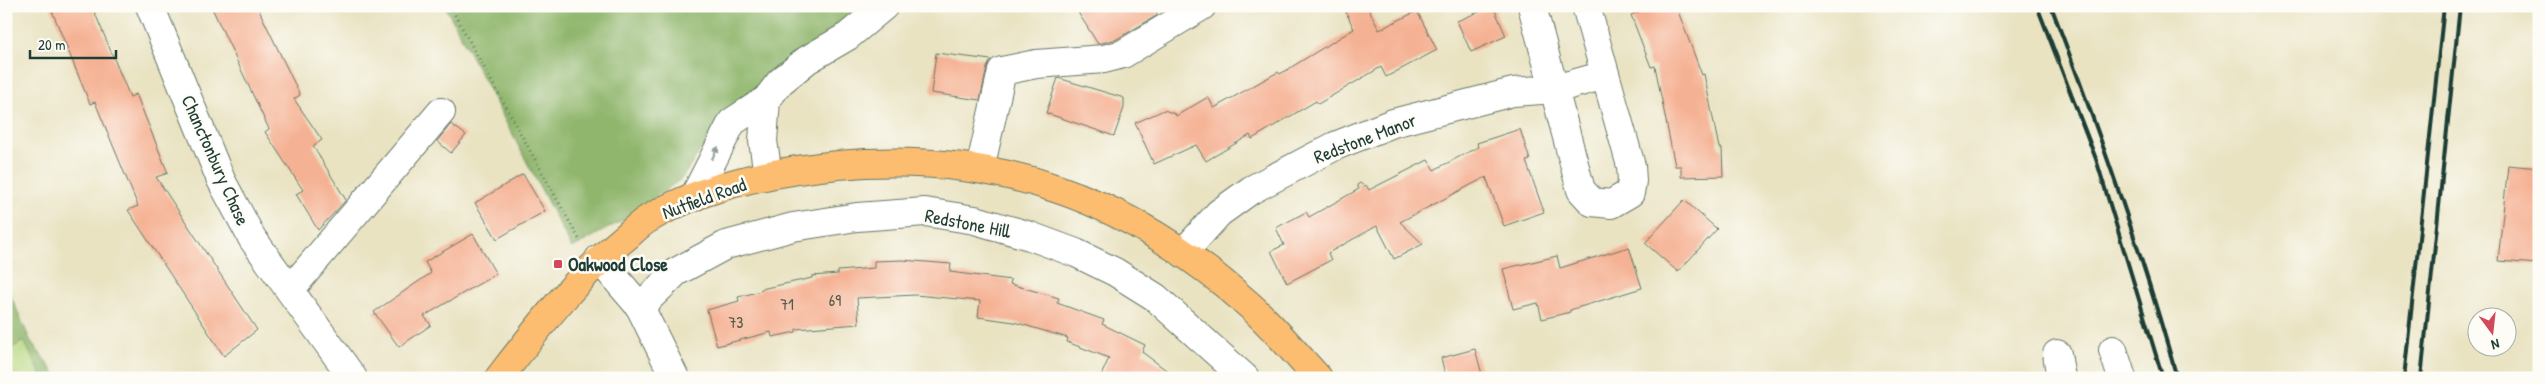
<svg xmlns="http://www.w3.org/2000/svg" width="2545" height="384" font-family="'Patrick Hand',sans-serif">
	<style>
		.green { fill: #b4d57c; stroke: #6a8958 }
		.forest { fill: #8fb66c; stroke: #577a50 }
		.building { fill: #f5b193 }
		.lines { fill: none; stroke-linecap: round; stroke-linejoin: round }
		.minor-casing { stroke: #676; stroke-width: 30 }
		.major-casing { stroke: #676; stroke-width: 30 }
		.path { stroke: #676; stroke-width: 3; stroke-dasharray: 1 4; stroke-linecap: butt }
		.minor { stroke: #fff; stroke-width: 28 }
		.major { stroke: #fcbd6f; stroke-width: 28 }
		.rail { stroke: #1f3d34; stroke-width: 4 }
		.oneway { fill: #8f9e9a }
		.poi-dot { fill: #d1495b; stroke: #fdfcf7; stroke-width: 2 }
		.labels { text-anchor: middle; stroke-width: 5; stroke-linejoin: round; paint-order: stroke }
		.number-label { font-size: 16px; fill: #545a4c }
		.street-label { font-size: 19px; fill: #1f3d34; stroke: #fdfcf7 }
		.poi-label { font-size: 19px; font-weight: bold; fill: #1f3d34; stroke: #fdfcf7; text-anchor: start }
	</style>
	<rect width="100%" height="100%" fill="#fdfcf7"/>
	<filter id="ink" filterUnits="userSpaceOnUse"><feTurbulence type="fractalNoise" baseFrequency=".02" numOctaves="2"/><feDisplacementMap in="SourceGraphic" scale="10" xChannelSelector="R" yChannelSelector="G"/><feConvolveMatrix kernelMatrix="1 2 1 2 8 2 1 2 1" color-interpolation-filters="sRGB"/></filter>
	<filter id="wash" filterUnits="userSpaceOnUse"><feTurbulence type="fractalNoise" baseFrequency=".0096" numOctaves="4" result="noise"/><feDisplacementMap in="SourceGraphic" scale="20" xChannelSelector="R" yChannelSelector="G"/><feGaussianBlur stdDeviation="1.12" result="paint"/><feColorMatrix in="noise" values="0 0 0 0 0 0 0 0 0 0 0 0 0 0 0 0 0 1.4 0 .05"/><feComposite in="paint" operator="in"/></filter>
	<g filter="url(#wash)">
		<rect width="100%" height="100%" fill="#e9e3c2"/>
		<path class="green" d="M 24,341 L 43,378 L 6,378 L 6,351 Z"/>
		<g class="forest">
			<path d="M 445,6 L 862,6 L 819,46 L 718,124 L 682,178 L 632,215 L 572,248 Z"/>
			<path d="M 6,285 L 30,340 L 58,378 L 43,378 L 24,341 L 6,351 Z"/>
		</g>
		<g id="blocks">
			<g class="building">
				<path d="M 50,6 L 92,6 L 130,97 L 136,94 L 168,173 L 156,177 L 257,330 L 224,356 L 128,210 L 138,206 L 95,102 L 90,104 Z"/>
				<path d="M 211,6 L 257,6 L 300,95 L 294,99 L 322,140 L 313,146 L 346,200 L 318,230 L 296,194 L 303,190 L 265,132 L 269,129 Z"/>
				<path d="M 1074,6 L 1152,6 L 1158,15 L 1117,39 L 1098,44 Z"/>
				<path d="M 1343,6 L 1367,6 L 1379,30 L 1417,11 L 1437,50 L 1386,77 L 1381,67 L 1318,104 L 1316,101 L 1252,139 L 1250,135 L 1206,161 L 1196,145 L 1154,164 L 1135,123 L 1164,110 L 1175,114 L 1176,116 L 1208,97 L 1214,108 L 1278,72 L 1280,74 L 1354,29 Z"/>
				<path d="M 1493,6 L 1506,36 L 1471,52 L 1457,21 Z"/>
				<path d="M 1652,6 L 1676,6 L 1702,75 L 1704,74 L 1719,148 L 1722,148 L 1723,176 L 1681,177 L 1681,166 L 1675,166 L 1655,66 L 1651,67 L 1631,15 Z"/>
				<path d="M 936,53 L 991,60 L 987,68 L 980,100 L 931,93 Z"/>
				<path d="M 1058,78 L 1124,98 L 1124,108 L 1114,136 L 1046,113 Z"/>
				<path d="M 451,124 L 466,135 L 451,153 L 437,141 Z"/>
				<path d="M 1520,129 L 1530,160 L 1526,161 L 1544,212 L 1504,226 L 1486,177 L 1400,222 L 1423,244 L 1394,259 L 1377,226 L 1328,253 L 1331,260 L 1287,283 L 1271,251 L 1284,245 L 1276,228 L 1306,212 L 1309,217 L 1359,189 L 1357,185 L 1360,183 L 1364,186 L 1366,185 L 1369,190 L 1428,160 L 1434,170 L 1478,147 L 1477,143 Z"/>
				<path d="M 2508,165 L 2539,168 L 2539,264 L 2498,261 Z"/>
				<path d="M 523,174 L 545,211 L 497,239 L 475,203 Z"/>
				<path d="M 1684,200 L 1717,229 L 1678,272 L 1645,243 Z"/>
				<path d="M 473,234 L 496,274 L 424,316 L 431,325 L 399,347 L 374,312 L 431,273 L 425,262 Z"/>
				<path d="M 1629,247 L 1642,288 L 1570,310 L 1570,312 L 1542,319 L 1538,303 L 1513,309 L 1503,269 L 1557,256 L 1560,268 Z"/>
				<path d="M 902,260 L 951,264 L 950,272 L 1011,280 L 1010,284 L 1059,298 L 1057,303 L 1104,320 L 1102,324 L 1145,345 L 1142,352 L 1177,378 L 1100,378 L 1109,358 L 1067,342 L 1068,338 L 1014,322 L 978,317 L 980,301 L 915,295 L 857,298 L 859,324 L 796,329 L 796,332 L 772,337 L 771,332 L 717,346 L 707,310 L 739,301 L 738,297 L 761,291 L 761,289 L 812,278 L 812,276 L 838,274 L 838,271 L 874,268 L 874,261 Z"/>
				<path d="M 1475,349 L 1483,378 L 1446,378 L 1441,358 Z"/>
			</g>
		</g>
	</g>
	<g filter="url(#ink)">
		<use href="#blocks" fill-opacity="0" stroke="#676" stroke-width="1"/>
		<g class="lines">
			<g class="minor-casing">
				<g id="minor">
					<path d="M 150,6 L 221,180 L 252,238 L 353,378"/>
					<path d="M 1532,6 L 1581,190 L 1592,202 L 1611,204 L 1630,193 L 1632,181 L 1631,166 L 1586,6"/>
					<path d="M 766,100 L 763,141 L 768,175"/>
					<path d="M 980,169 L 1002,71 L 1036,64 L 1104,59 L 1123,54 L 1202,6"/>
					<path d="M 694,197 L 732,122 L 766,100 L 780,82 L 807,60 L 848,36 L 884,6"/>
					<path d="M 1183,253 L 1219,213 L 1251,190 L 1335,146 L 1393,123 L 1513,92 L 1555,89 L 1605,75"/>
					<path d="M 599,259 L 640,307 L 675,378"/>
					<path d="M 290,290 L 441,112"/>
					<path d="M 640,307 L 676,272 L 726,245 L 793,227 L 857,217 L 925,212 L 975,220 L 1030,236 L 1076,253 L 1115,272 L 1155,297 L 1245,378"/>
					<path d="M 2113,350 L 2122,378"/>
					<path d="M 2057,354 L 2061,378"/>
				</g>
			</g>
			<g class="major-casing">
				<path id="major" d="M 499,378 C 537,329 574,280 621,241 C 630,234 638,225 648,219 C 703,186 775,171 838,165 C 998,151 1128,197 1248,304 C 1273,326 1295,353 1318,378"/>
			</g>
			<path class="path" d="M 450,6 L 579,239"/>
			<use href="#minor" class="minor"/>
			<use href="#major" class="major"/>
			<g class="rail">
				<path d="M 2037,6 L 2096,159 L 2163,378"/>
				<path d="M 2051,6 C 2098,128 2142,252 2177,378"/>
				<path d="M 2404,378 L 2444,6"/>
				<path d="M 2421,378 L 2460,6"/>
			</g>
		</g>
		<defs><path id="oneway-solid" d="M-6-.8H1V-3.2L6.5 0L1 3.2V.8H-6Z" transform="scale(1.25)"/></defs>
		<use class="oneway" href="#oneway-solid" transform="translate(715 153) rotate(-63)"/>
	</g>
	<rect class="poi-dot" x="553" y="259" width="10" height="10" rx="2.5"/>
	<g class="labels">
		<g class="number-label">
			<text x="835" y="306">69</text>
			<text x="787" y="310">71</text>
			<text x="736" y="328">73</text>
		</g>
		<g class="street-label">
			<text transform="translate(1365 138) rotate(-21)" y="7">Redstone Manor</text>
			<text transform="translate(216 160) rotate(66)" y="7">Chanctonbury Chase</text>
			<text transform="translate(704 198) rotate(-20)" y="7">Nutfield Road</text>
			<text transform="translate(968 223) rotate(11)" y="7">Redstone Hill</text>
		</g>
		<g class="poi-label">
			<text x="568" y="271">Oakwood Close</text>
		</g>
	</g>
	<rect width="2545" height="384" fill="none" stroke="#fdfcf7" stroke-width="25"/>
	<g transform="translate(2492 332) rotate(165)"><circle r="24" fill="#fdfcf7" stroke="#a4b0a9"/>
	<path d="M0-4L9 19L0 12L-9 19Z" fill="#d1495b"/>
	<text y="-8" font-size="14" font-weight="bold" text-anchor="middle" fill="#1f3d34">N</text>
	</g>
	<path d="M30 50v8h86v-8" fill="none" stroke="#1f3d34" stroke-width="2.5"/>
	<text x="38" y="50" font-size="15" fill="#1f3d34" stroke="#fdfcf7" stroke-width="4" paint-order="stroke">20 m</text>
</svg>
